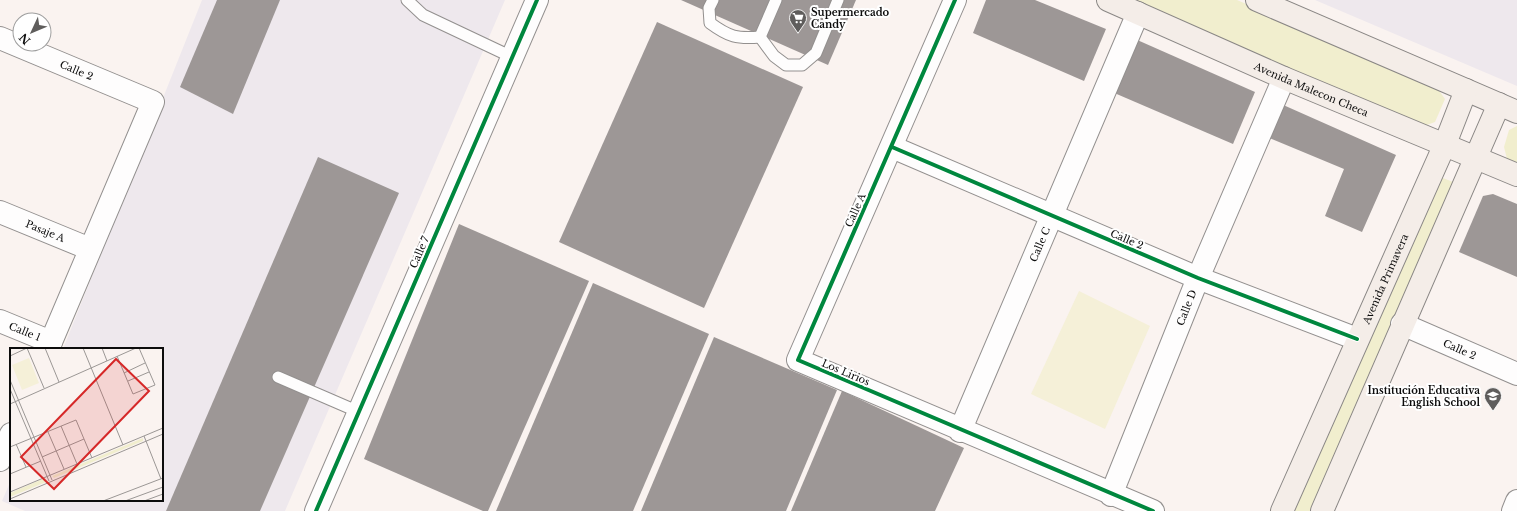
<svg xmlns="http://www.w3.org/2000/svg" width="1517" height="511" font-family="'Libre Baskerville',serif">
	<style>
		.industrial { fill: #eee8ed }
		.green { fill: #f1eece }
		.pitch { fill: #f5f0d8 }
		.building { fill: #9d9796 }
		.lines { fill: none; stroke-linecap: round; stroke-linejoin: round }
		.lane-casing { stroke: #93908f; stroke-width: 13 }
		.street-casing { stroke: #93908f; stroke-width: 24 }
		.secondary-casing { stroke: #8a8785; stroke-width: 24 }
		.lane { stroke: #fefdfd; stroke-width: 11 }
		.street { stroke: #fefdfd; stroke-width: 22 }
		.secondary { stroke: #f4ede8; stroke-width: 22 }
		.cycleway-casing { stroke: #fff; stroke-width: 6 }
		.cycleway { stroke: #00873e; stroke-width: 4 }
		.labels { text-anchor: middle; stroke-width: 4; stroke-linejoin: round; paint-order: stroke }
		.poi-label { font-size: 10px; font-weight: bold; fill: #0c0c0c; stroke: #fff; text-anchor: start }
		.street-label { font-size: 10px; fill: #0c0c0c; stroke: #fff }
		.inset-road { fill: none; stroke: #9b9795; stroke-width: 1 }
		.view { fill: #d62828; fill-opacity: 0.15; stroke: #d62828; stroke-width: 2 }
		.inset-edge { fill: none; stroke: #0c0c0c; stroke-width: 2 }
	</style>
	<rect width="100%" height="100%" fill="#faf3f0"/>
	<g class="industrial">
		<path d="M 202,0 L 505,0 L 285,511 L 25,511 L 2,501 L 11,480 L 11,500 L 162,500 L 162,349 L 63,349 Z"/>
		<path d="M 1315,0 L 1517,0 L 1517,86 Z"/>
	</g>
	<g class="green">
		<path d="M 1128,0 L 1237,0 L 1435,85 L 1445,99 L 1435,122 L 1424,126 Z"/>
		<path d="M 1517,126 L 1517,163 L 1507,159 L 1504,147 L 1509,130 Z"/>
		<path d="M 1438,176 L 1453,182 L 1313,511 L 1293,511 Z"/>
	</g>
	<path class="pitch" d="M 1079,291 L 1150,326 L 1105,429 L 1031,394 Z"/>
	<g class="building">
		<path d="M 217,0 L 280,0 L 233,114 L 180,87 Z"/>
		<path d="M 681,0 L 856,0 L 828,65 Z"/>
		<path d="M 986,0 L 1035,0 L 1106,29 L 1084,81 L 973,33 Z"/>
		<path d="M 657,22 L 803,87 L 704,308 L 559,242 Z"/>
		<path d="M 1135,39 L 1255,92 L 1233,144 L 1112,92 Z"/>
		<path d="M 1281,104 L 1396,155 L 1362,232 L 1325,216 L 1344,169 L 1267,137 Z"/>
		<path d="M 318,157 L 399,193 L 260,511 L 166,511 Z"/>
		<path d="M 1493,194 L 1517,204 L 1517,277 L 1459,252 L 1483,196 Z"/>
		<path d="M 459,224 L 589,281 L 488,511 L 483,511 L 364,459 Z"/>
		<path d="M 593,283 L 709,334 L 633,511 L 496,511 Z"/>
		<path d="M 714,337 L 837,390 L 786,511 L 641,511 Z"/>
		<path d="M 842,391 L 964,448 L 935,511 L 791,511 Z"/>
	</g>
	<g class="lines">
		<g class="lane-casing">
			<g id="lane">
				<path d="M 407,0 L 423,15 L 512,57"/>
				<path d="M 713,0 L 709,8 L 710,23 C 729,37 737,39 760,37"/>
				<path d="M 760,37 L 774,56 L 786,65 L 802,65 L 816,53 L 838,0"/>
				<path d="M 760,37 L 776,0"/>
				<path d="M 278,377 L 359,412"/>
			</g>
		</g>
		<g class="street-casing">
			<g id="street">
				<path d="M 955,0 L 798,360 L 1153,511"/>
				<path id="s1" d="M 0,38 L 153,102 L 48,349"/>
				<path d="M 892,147 L 1198,278 L 1357,339"/>
				<path id="s2" d="M 0,212 L 90,249"/>
				<path id="s3" d="M 0,321 L 51,342"/>
				<path id="s4" d="M 1402,324 L 1517,374"/>
				<path id="s5" d="M 960,431 L 1138,13"/>
				<path d="M 0,460 L 11,434"/>
				<path id="s6" d="M 1111,495 L 1198,278 L 1284,78"/>
				<path d="M 316,511 L 537,0"/>
				<path d="M 1513,511 L 1517,501"/>
			</g>
		</g>
		<g class="secondary-casing">
			<g id="secondary">
				<path id="s7" d="M 1108,0 L 1284,78 L 1517,175"/>
				<path d="M 1257,0 L 1517,112"/>
				<path id="s8" d="M 1282,511 L 1445,144 L 1466,90"/>
				<path d="M 1322,511 L 1499,104"/>
			</g>
		</g>
		<use href="#lane" class="lane"/>
		<use href="#street" class="street"/>
		<use href="#secondary" class="secondary"/>
		<g class="cycleway-casing">
			<g id="cycleway">
				<path d="M 955,0 L 798,360 L 1153,511"/>
				<path d="M 892,147 L 1198,278 L 1357,339"/>
				<path d="M 316,511 L 537,0"/>
			</g>
		</g>
		<use href="#cycleway" class="cycleway"/>
	</g>
	<defs>
		<g id="supermarket-pin" transform="scale(0.9)"><path d="M0 17L-7.5 6A9.5 9.5 0 1 1 7.5 6Z" fill="#5f5d5c" stroke="#fff"/><path d="M-6-5.5h2.5l.6 2H6L4.5 2H-2.5L-4.4-4H-6ZM-1.5 3.2a1.3 1.3 0 1 0 .1 0ZM3 3.2a1.3 1.3 0 1 0 .1 0Z" fill="#fff"/></g>
		<g id="school-pin" transform="scale(0.9)"><path d="M0 17L-7.5 6A9.5 9.5 0 1 1 7.5 6Z" fill="#5f5d5c" stroke="#fff"/><path d="M0-5L7-2L0 1L-7-2ZM-4 1L0 2.5L4 1V4Q0 6-4 4Z" fill="#fff"/></g>
	</defs>
	<g fill-rule="evenodd">
		<use href="#supermarket-pin" x="798" y="18"/>
		<use href="#school-pin" x="1493" y="396"/>
	</g>
	<g class="labels">
		<g class="poi-label">
			<text x="811" y="16">Supermercado<tspan x="811" dy="12">Candy</tspan></text>
			<text x="1480" y="394" text-anchor="end">Institución Educativa<tspan x="1480" dy="12">English School</tspan></text>
		</g>
		<g class="street-label">
			<text dy="4" stroke="none"><textPath href="#s1" startOffset="83">Calle 2</textPath></text>
			<text dy="4" stroke="none"><textPath href="#s7" startOffset="222">Avenida Malecon Checa</textPath></text>
			<text transform="translate(855 210) rotate(-66)" y="4">Calle A</text>
			<text dy="4" stroke="none"><textPath href="#s2" startOffset="49">Pasaje A</textPath></text>
			<text transform="translate(1127 239) rotate(23)" y="4">Calle 2</text>
			<text dy="4" stroke="none"><textPath href="#s5" startOffset="203">Calle C</textPath></text>
			<text transform="translate(419 252) rotate(-67)" y="4">Calle 7</text>
			<text dy="4" stroke="none"><textPath href="#s8" startOffset="254">Avenida Primavera</textPath></text>
			<text dy="4" stroke="none"><textPath href="#s6" startOffset="202">Calle D</textPath></text>
			<text dy="4" stroke="none"><textPath href="#s3" startOffset="27">Calle 1</textPath></text>
			<text dy="4" stroke="none"><textPath href="#s4" startOffset="63">Calle 2</textPath></text>
			<text transform="translate(846 372) rotate(23)" y="4">Los Lirios</text>
		</g>
	</g>
	<g transform="translate(10 348)">
		<rect width="153" height="153" fill="#faf3f0"/>
		<path d="M 133,90 L 133,93 L 44,130 L 42,128 ZM 35,130 L 36,134 L 0,149 L 0,145 Z" fill="#f1eece"/>
		<path d="M 19,10 L 29,35 L 12,42 L 2,17 Z" fill="#f5f0d8"/>
		<path class="inset-road" d="M 17,0 L 34,40M 35,0 L 49,34M 73,0 L 113,97M 92,0 L 97,13M 0,8 L 17,0M 107,8 L 123,46 L 145,37 L 129,0M 114,25 L 135,15M 0,32 L 42,132M 118,33 L 139,24M 0,41 L 39,133M 0,56 L 126,0M 51,78 L 67,116M 38,84 L 54,121M 134,88 L 151,131M 6,96 L 16,119M 0,99 L 66,72 L 82,110M 32,109 L 74,91M 0,126 L 31,113M 0,144 L 153,80M 0,151 L 153,86M 93,153 L 153,130M 115,153 L 153,139M 134,153 L 153,146"/>
		<path class="view" d="M 106,11 L 139,43 L 44,141 L 11,109 Z"/>
		<rect width="153" height="153" class="inset-edge"/>
	</g>
	<g transform="translate(32 32) rotate(226)"><circle r="19" fill="#ffffff" stroke="#9e9e9e"/>
	<path d="M0-3L7 15L0 10L-7 15Z" fill="#5f5d5c"/>
	<text y="-6" font-size="11" font-weight="bold" text-anchor="middle" fill="#0c0c0c">N</text>
	</g>
</svg>
